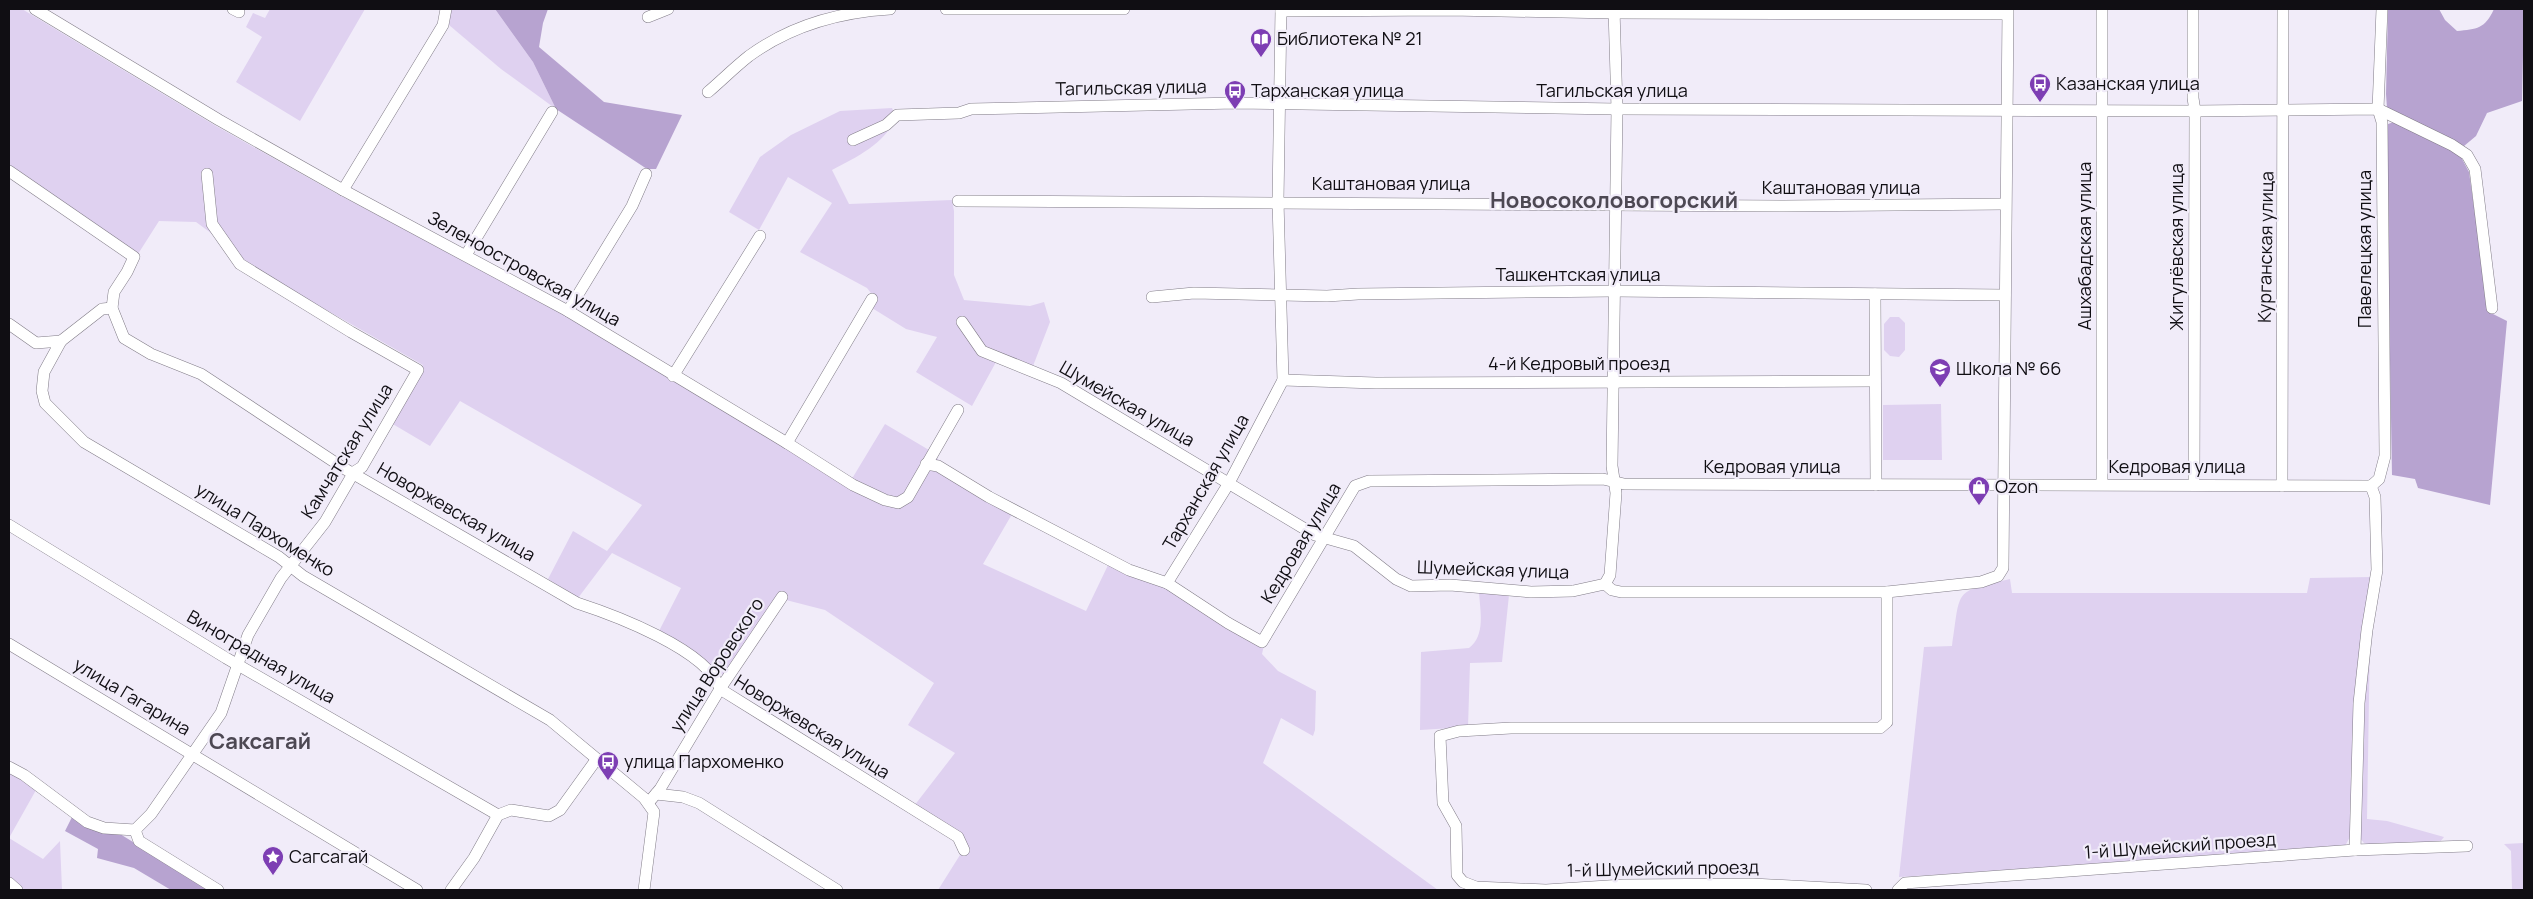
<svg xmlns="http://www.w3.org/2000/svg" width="2533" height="899" font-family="Manrope,sans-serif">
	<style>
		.green { fill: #dfd1f0 }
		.forest { fill: #b7a3d0 }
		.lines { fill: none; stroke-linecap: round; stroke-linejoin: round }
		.minor-casing { stroke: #817c87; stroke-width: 12 }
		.minor { stroke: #fff; stroke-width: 11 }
		.labels { text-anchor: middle; stroke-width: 4.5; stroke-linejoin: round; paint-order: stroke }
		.poi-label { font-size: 18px; fill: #100e13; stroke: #f1ecf9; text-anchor: start }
		.street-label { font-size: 18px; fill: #100e13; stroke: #f1ecf9 }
		.district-label { font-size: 22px; font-weight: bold; fill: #4d4853; stroke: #f1ecf9 }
	</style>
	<rect width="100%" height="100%" fill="#f1ecf9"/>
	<g class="green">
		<path d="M 9,9 L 22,9 L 216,126 L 339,195 L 567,314 L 839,481 L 853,477 L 885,424 L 929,450 L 939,460 L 1015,509 L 983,564 L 1086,611 L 1110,561 L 1163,581 L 1264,645 L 1262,654 L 1278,671 L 1316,691 L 1315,730 L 1313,736 L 1281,718 L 1263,763 L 1438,890 L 938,890 L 960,855 L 961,846 L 914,806 L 955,753 L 908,725 L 934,683 L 825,610 L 786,600 L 727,682 L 721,673 L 659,631 L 681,588 L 612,553 L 578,598 L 548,579 L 573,531 L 607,551 L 642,505 L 460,401 L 430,446 L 391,423 L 423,365 L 242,262 L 211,233 L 196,222 L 159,221 L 138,254 L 9,166 Z"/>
		<path d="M 270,9 L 365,9 L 300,121 L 236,82 L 262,37 L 246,27 L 253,13 L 265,18 Z"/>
		<path d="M 450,9 L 495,9 L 533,62 L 556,109 L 501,69 L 449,25 Z"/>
		<path d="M 892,108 L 896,118 C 884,144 857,157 832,170 L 849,204 L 952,200 L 954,211 L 954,275 L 964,300 L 1030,306 L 1044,302 L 1050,322 L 1033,366 L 996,362 L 972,406 L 916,372 L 937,337 L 906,329 L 872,308 L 875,298 L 867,288 L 800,252 L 832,203 L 788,177 L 759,230 L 729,212 L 760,157 L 791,135 L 840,111 Z"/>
		<path d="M 1890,317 L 1899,317 L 1905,323 L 1905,350 L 1899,357 L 1890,356 L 1884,350 L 1884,324 Z"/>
		<path d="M 1941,404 L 1942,460 L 1883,460 L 1883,405 Z"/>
		<path d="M 2372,577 L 2351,835 L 2345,846 L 2332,850 L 1899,877 L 1924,647 L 1952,646 C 1961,589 1952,592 2010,579 L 2012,593 L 2307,593 L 2310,578 Z"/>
		<path d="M 1479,592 L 1509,595 L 1502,662 L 1470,663 L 1468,727 L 1420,730 L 1421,652 L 1469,648 C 1486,635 1480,611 1479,592 Z"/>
		<path d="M 2370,637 L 2367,819 L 2387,821 L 2444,837 L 2439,843 L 2372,845 L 2364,843 L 2359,837 L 2362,702 Z"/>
		<path d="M 9,772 L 36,790 L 9,838 L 43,859 L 60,841 L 62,890 L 25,890 L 9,878 Z"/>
		<path d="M 2524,843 L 2524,890 L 2512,890 L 2511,851 L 2504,844 Z"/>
	</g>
	<g class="forest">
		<path d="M 495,9 L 548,9 L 543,23 L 539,47 L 604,102 L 682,115 L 656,169 L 647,169 L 556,109 L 533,62 Z"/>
		<path d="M 2388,9 L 2439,9 L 2445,20 L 2457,31 C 2477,29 2485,29 2494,9 L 2524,9 L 2522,101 L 2487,113 L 2476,136 L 2464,146 L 2397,115 L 2387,108 L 2386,94 Z"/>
		<path d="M 2394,122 L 2450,149 L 2461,157 L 2469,172 L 2489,312 L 2507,321 L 2490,505 L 2418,488 L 2415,479 L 2392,475 L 2386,129 L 2388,124 Z"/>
		<path d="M 72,817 L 120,834 L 211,890 L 171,890 L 134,868 L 97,858 L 98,849 L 65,831 Z"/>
	</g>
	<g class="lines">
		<g class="minor-casing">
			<g id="minor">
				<path d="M 35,9 L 219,120 L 343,190 L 568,311 L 787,443 L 853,485 L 885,500 L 898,503 L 908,497 L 958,410"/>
				<path d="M 233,9 L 239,12"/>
				<path d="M 946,9 L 1124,9"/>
				<path d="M 2193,9 L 2193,98 L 2195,111 L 2194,485"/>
				<path d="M 1281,11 L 1450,10 L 1614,13 L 2007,14"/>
				<path d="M 648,17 L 668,9"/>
				<path d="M 708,92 C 722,80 735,67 749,56 C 790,26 841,12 890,9"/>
				<path d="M 853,140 L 886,125 L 897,115 L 959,113 L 971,109 L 1235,103 L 1617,109 L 2195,111 L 2378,109 L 2452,145 L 2467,155 L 2475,169 L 2492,308"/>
				<path d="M 9,171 L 134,257 L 127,272 L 114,292 L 112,308 L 124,338 L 151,354 L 201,374 L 345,469 L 577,603 C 614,615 708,650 720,689 L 958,837 L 964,850"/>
				<path d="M 343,190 L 443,25 L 446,9"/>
				<path d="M 958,201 L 1784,206 L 2005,204"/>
				<path d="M 466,255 L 552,112"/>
				<path d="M 1875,294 L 1876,485"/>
				<path d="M 1152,297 L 1194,293 L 1327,296 L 1358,294 L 1614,291 L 2005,295"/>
				<path d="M 568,311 L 632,206 L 646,174"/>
				<path d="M 962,322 L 982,351 L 1061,383 L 1315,535 L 1354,546 L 1396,579 L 1411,586 L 1450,585 L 1531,592 L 1573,591 L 1605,584 L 1612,590 L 1621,592 L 1887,592 L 1981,582 L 1998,576 L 2003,568 L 2008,9"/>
				<path d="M 9,324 L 36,343 L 61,341 L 44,372 L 42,391 L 45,403 L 84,442 L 279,557 L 303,576 L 550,720 L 644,798 L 654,812 L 644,890"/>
				<path d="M 61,341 L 102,309 L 112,308"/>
				<path d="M 673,376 L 760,236"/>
				<path d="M 1283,380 L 1376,383 L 1875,381"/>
				<path d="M 787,443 L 872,299"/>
				<path d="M 926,464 L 938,466 L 989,497 L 1129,570 L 1167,583 L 1228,623 L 1262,642 L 1355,486 L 1369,481 L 1603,479 L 1624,484 L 2371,486"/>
				<path d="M 2102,484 L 2102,9"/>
				<path d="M 2282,486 L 2283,9"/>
				<path d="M 2371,486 L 2379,479 L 2385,456 L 2382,122 L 2378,109 L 2382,9"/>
				<path d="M 9,525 L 226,658 L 498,815"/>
				<path d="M 1167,583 L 1229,483 L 1283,380 L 1278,201 L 1281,9"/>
				<path d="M 1605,584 L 1610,575 L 1616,493 L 1612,466 L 1617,109 L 1614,9"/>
				<path d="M 9,644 L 417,890"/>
				<path d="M 9,767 L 24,775 L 87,822 L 104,828 L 135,830"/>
				<path d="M 656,794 L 683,797 L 699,803 L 837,890"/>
				<path d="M 649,802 L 660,789 L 720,689 L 782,597"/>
				<path d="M 135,830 L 151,814 L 221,713 L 248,635 L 281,578 L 325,522 L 354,472 L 362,467 L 418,370 L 351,332 L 240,264 L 212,224 L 207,174"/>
				<path d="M 135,830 L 139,841 L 218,890"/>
				<path d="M 2355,850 L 2359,703 L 2367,630 L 2377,570 L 2375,497 L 2371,486"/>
				<path d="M 9,883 L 17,890"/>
				<path d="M 451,890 L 474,858 L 498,815 L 511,810 L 549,816 L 560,810 L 596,760"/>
				<path d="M 1866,890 L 1753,884 L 1623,885 L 1546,890 L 1476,887 L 1463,882 L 1457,875 L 1456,826 L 1443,803 L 1440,736 L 1459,731 L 1511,728 L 1880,728 L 1887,722 L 1887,592"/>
				<path d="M 1898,890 L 1905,883 L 2355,850 L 2467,846"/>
			</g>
		</g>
		<use href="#minor" class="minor"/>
	</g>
	<defs>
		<g id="library-pin" transform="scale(1.125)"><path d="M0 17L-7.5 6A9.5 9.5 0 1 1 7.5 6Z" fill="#7d3eb3" stroke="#f1ecf9"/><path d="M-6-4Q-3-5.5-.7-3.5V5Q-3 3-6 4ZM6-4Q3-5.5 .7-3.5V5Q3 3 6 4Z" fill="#fff"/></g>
		<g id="bus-pin" transform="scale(1.125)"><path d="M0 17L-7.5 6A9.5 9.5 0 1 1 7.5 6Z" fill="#7d3eb3" stroke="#f1ecf9"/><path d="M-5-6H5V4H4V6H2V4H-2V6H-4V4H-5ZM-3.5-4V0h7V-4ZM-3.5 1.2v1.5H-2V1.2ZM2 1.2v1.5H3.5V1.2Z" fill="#fff"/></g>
		<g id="school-pin" transform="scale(1.125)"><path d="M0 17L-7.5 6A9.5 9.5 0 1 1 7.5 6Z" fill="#7d3eb3" stroke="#f1ecf9"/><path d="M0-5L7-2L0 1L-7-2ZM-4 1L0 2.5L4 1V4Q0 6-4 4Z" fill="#fff"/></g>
		<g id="shop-pin" transform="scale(1.125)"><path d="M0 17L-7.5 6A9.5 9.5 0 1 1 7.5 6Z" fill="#7d3eb3" stroke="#f1ecf9"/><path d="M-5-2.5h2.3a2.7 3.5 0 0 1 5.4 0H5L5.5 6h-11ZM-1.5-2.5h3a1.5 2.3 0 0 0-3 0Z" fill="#fff"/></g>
		<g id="sight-pin" transform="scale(1.125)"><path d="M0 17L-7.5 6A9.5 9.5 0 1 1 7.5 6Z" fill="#7d3eb3" stroke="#f1ecf9"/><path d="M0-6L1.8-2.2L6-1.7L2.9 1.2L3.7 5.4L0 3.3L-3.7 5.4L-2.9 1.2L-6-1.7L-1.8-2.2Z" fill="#fff"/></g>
	</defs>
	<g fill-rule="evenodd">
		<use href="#library-pin" x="1261" y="39"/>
		<use href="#bus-pin" x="2040" y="84"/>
		<use href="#bus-pin" x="1235" y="91"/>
		<use href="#school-pin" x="1940" y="369"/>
		<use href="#shop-pin" x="1979" y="487"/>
		<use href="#bus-pin" x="608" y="762"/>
		<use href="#sight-pin" x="273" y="857"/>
	</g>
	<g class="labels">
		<g class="poi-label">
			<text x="1277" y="45">Библиотека № 21</text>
			<text x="2056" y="90">Казанская улица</text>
			<text x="1251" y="97">Тарханская улица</text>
			<text x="1956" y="375">Школа № 66</text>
			<text x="1995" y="493">Ozon</text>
			<text x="624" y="768">улица Пархоменко</text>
			<text x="289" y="863">Сагсагай</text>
		</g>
		<g class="street-label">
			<text transform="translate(1131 88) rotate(-1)" y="6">Тагильская улица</text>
			<text x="1612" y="97">Тагильская улица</text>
			<text x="1391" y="190">Каштановая улица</text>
			<text x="1841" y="194">Каштановая улица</text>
			<text transform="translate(2085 246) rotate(-90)" y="6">Ашхабадская улица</text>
			<text transform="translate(2177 247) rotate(-90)" y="6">Жигулёвская улица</text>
			<text transform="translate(2266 247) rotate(-89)" y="6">Курганская улица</text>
			<text transform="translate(2365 249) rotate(-90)" y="6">Павелецкая улица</text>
			<text transform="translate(524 269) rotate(29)" y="6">Зеленоостровская улица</text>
			<text x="1578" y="281">Ташкентская улица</text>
			<text x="1579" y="370">4-й Кедровый проезд</text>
			<text transform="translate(1127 404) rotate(30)" y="6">Шумейская улица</text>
			<text transform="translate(347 451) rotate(-58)" y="6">Камчатская улица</text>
			<text x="1772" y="473">Кедровая улица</text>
			<text x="2177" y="473">Кедровая улица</text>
			<text transform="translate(1206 482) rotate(-60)" y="6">Тарханская улица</text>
			<text transform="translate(456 512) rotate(30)" y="6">Новоржевская улица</text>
			<text transform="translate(265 530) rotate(32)" y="6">улица Пархоменко</text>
			<text transform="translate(1301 543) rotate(-59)" y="6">Кедровая улица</text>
			<text transform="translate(1493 570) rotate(2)" y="6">Шумейская улица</text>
			<text transform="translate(261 657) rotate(30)" y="6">Виноградная улица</text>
			<text transform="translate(717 665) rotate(-57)" y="6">улица Воровского</text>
			<text transform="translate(132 697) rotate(31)" y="6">улица Гагарина</text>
			<text transform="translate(812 727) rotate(32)" y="6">Новоржевская улица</text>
			<text transform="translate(2180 846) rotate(-4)" y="6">1-й Шумейский проезд</text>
			<text transform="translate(1663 869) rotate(-1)" y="6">1-й Шумейский проезд</text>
		</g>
		<g class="district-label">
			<text x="1614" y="208">Новосоколовогорский</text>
			<text x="260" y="749">Саксагай</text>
		</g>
	</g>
	<rect width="2533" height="899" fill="none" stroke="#100e13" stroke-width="20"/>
</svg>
